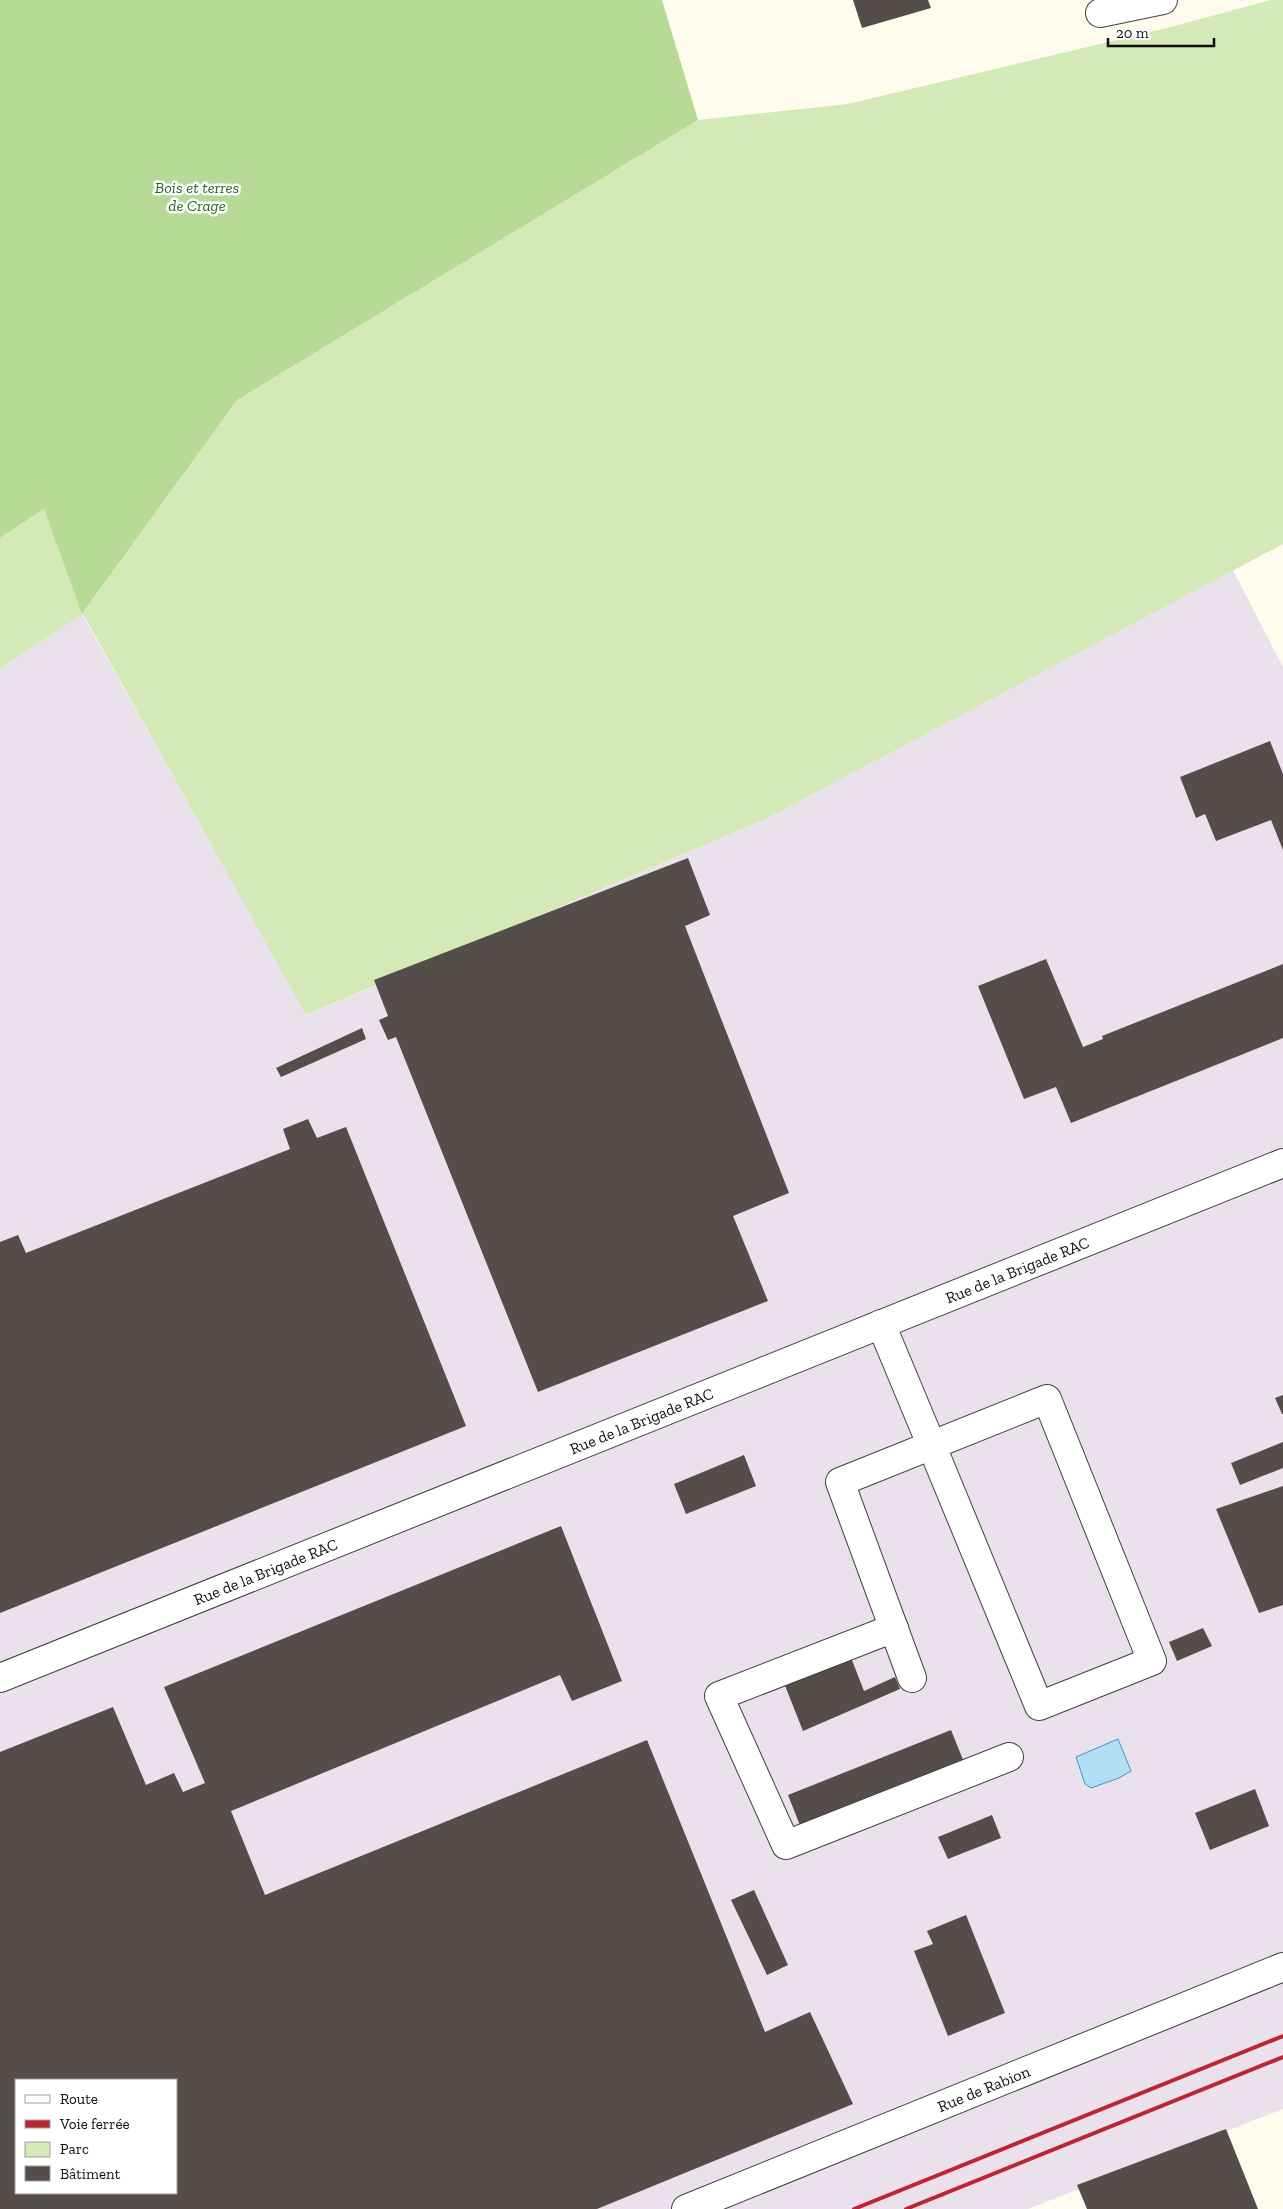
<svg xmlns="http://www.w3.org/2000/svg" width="1283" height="2209" font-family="'Zilla Slab',serif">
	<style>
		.industrial { fill: #eae1ec; fill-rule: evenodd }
		.green { fill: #d3e9b7 }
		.forest { fill: #b7da96 }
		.water { fill: #b2dff6; stroke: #3998cd }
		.building { fill: #554d49; fill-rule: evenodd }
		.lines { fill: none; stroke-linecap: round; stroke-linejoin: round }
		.minor-casing { stroke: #404040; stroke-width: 30 }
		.minor { stroke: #fff; stroke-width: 28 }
		.rail { stroke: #bc2533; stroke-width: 4 }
		.labels { text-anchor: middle; stroke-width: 5; stroke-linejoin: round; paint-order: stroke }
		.park-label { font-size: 16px; font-style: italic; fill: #2f641e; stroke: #fff }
		.street-label { font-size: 16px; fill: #0d0d0d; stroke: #fff }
	</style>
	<rect width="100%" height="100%" fill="#fffbed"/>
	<path class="industrial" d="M 1233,570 L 1283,667 L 1283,2109 L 1028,2209 L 0,2209 L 0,669 L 82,614 L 307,1015 L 768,818 ZM 16,2080 L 176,2080 L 176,2193 L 16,2193 Z"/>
	<path class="green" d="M 1271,0 L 1283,0 L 1283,544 L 768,818 L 306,1015 L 83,614 L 0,669 L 0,538 L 44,509 L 83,613 L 237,400 L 698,120 L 848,104 L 1167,28 Z"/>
	<path class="forest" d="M 0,0 L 662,0 L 698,120 L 237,400 L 82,614 L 44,509 L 0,538 Z"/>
	<path class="water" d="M 1118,1739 L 1131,1771 L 1119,1778 L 1091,1788 L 1085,1784 L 1076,1757 Z"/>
	<g class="building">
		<path d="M 853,0 L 928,0 L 931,8 L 862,28 Z"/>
		<path d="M 1270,741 L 1283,774 L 1283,850 L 1271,820 L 1216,841 L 1205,814 L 1196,818 L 1180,777 Z"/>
		<path d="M 688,858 L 710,915 L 685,926 L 789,1193 L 733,1216 L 768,1301 L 538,1392 L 396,1037 L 388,1040 L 379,1020 L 388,1016 L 374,980 Z"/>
		<path d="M 1046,959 L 1083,1047 L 1103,1039 L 1102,1036 L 1283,964 L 1283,1038 L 1071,1123 L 1056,1087 L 1024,1099 L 978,986 Z"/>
		<path d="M 362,1028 L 366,1039 L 281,1077 L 276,1068 Z"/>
		<path d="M 308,1119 L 317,1138 L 346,1127 L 466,1426 L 0,1613 L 0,1242 L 18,1235 L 26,1253 L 290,1149 L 283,1129 Z"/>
		<path d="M 1283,1395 L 1283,1414 L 1282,1414 L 1275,1398 Z"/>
		<path d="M 1283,1442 L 1283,1468 L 1240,1485 L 1231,1463 Z"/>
		<path d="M 744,1455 L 756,1486 L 686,1514 L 674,1484 Z"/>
		<path d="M 1283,1486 L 1283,1605 L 1259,1613 L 1216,1509 Z"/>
		<path d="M 561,1526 L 622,1681 L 572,1701 L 560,1675 L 231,1811 L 265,1895 L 647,1740 L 765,2032 L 810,2012 L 853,2104 L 597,2209 L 0,2209 L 0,1752 L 113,1707 L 146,1785 L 174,1773 L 183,1792 L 205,1783 L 164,1687 ZM 16,2080 L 176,2080 L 176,2193 L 16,2193 Z"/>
		<path d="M 1203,1628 L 1212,1646 L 1177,1661 L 1169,1642 Z"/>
		<path d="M 850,1655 L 864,1691 L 895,1677 L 900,1689 L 803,1731 L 784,1683 Z"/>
		<path d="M 951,1730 L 966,1767 L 935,1779 L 932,1772 L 830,1812 L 833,1821 L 803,1833 L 788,1795 Z"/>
		<path d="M 1255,1789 L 1269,1826 L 1210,1850 L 1195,1813 Z"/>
		<path d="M 992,1815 L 1001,1838 L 948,1859 L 938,1837 Z"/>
		<path d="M 754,1890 L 788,1965 L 767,1975 L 731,1900 Z"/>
		<path d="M 966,1915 L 1005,2013 L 948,2036 L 914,1951 L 933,1944 L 927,1931 Z"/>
		<path d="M 1226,2129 L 1258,2209 L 1087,2209 L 1077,2185 Z"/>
	</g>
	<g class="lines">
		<g class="minor-casing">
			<g id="minor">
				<path d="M 1100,13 L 1163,0"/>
				<path d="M 881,1324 L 931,1444 L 1039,1706 L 1152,1661 L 1047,1399 L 840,1482 L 912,1678"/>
				<path d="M 894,1628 L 719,1696 L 786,1845 L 1009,1757"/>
				<path id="s1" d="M 0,1678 L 1283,1163"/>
				<path id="s2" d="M 686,2209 L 1283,1967"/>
			</g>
		</g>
		<use href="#minor" class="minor"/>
		<g class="rail">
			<path d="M 854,2209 L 1283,2036"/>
			<path d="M 906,2209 L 1283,2057"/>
		</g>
	</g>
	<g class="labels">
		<g class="park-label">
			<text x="197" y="193">Bois et terres<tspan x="197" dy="18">de Crage</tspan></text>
		</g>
		<g class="street-label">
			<text dy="6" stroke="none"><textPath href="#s1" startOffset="1096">Rue de la Brigade RAC</textPath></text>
			<text dy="6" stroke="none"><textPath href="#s1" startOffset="691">Rue de la Brigade RAC</textPath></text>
			<text dy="6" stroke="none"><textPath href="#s1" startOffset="286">Rue de la Brigade RAC</textPath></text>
			<text dy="6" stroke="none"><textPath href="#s2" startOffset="321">Rue de Rabion</textPath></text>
		</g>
	</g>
	<rect x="15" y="2079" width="162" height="115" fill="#ffffff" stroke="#9e9e9e"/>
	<rect x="25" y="2095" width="25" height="8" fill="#ffffff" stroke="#9e9e9e"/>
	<text x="60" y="2104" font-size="15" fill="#0d0d0d">Route</text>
	<rect x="25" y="2120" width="25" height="8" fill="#bc2533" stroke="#9e9e9e"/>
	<text x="60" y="2129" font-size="15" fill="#0d0d0d">Voie ferrée</text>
	<rect x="25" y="2142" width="25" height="15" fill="#d3e9b7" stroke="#9e9e9e"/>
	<text x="60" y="2154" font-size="15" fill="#0d0d0d">Parc</text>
	<rect x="25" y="2166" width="25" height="15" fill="#554d49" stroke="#9e9e9e"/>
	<text x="60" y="2179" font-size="15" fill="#0d0d0d">Bâtiment</text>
	<path d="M1108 38v8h106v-8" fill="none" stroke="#0d0d0d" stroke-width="2.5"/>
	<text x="1116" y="38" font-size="15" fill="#0d0d0d" stroke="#ffffff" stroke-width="4" paint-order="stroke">20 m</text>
</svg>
